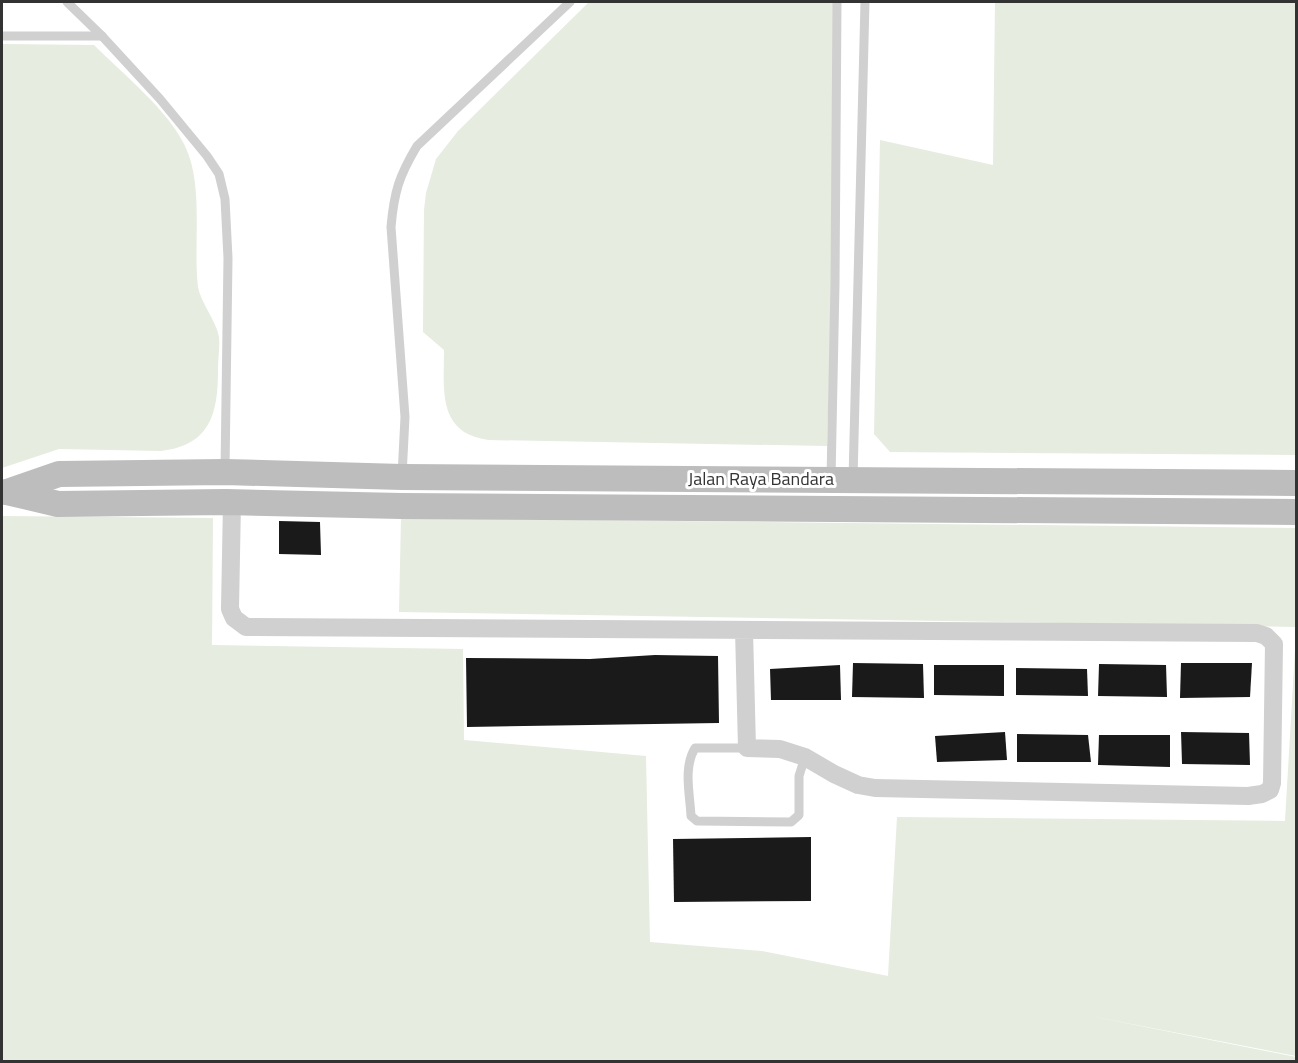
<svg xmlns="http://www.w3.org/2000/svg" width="1298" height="1063" font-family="'Titillium Web',sans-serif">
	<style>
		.green { fill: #e6ecdf }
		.building { fill: #1a1a1a }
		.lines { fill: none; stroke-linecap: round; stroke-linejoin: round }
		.lane { stroke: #d0d0d0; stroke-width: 9 }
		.street { stroke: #d0d0d0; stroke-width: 18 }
		.secondary { stroke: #bdbdbd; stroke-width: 26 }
		.labels { text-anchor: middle; stroke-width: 6; stroke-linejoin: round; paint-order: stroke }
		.street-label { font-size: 18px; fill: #333; stroke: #fff }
	</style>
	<rect width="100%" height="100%" fill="#fff"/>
	<g class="green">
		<path d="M 589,2 L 840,2 L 827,446 L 488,440 C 437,433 444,390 444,350 L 423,332 L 424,210 L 426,193 L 436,159 L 458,131 Z"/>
		<path d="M 995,2 L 1296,2 L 1296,455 L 890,452 L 874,434 L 880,140 L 993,165 Z"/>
		<path d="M 2,44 L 94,45 C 123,74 168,110 185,146 C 204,185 193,244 198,287 C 201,304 216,320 219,337 C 220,347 218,359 218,369 C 218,413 211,445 161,451 L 59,449 L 2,468 Z"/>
		<path d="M 2,516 L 213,518 L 212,645 L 463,649 L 464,740 L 646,756 L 650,942 L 762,951 L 888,976 L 897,817 L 1285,821 L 1296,633 L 1296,1056 L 1075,1013 L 1296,1057 L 1296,1061 L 2,1061 Z"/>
		<path d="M 401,518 L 1296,528 L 1296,627 L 399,612 Z"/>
	</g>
	<g class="building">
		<path d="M 279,521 L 320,522 L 321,555 L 279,554 Z"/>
		<path d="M 655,655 L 718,656 L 719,723 L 467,727 L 466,658 L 590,659 Z"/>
		<path d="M 853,663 L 923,664 L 924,698 L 852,697 Z"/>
		<path d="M 1181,663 L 1252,663 L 1250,697 L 1180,698 Z"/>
		<path d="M 1099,664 L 1166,665 L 1167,697 L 1098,696 Z"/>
		<path d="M 840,665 L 841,700 L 771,700 L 770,669 Z"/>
		<path d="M 934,665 L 1004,665 L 1004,696 L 934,695 Z"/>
		<path d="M 1016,668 L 1087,669 L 1088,696 L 1016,695 Z"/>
		<path d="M 1005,732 L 1007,760 L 937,762 L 935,736 Z"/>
		<path d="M 1181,732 L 1249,733 L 1250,765 L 1182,764 Z"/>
		<path d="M 1017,734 L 1088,735 L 1091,762 L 1017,762 Z"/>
		<path d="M 1099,735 L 1170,735 L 1170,767 L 1098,765 Z"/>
		<path d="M 811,837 L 811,901 L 674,902 L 673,839 Z"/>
	</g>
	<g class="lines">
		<g class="lane">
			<path d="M 67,2 L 102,36 L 160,99 L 207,156 L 219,174 L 225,199 L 228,258 L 225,470"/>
			<path d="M 2,36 L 102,36"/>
			<path d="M 402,476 L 405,417 L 391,227 C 394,192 399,176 417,146 L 570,2"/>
			<path d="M 831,478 L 835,284 L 837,2"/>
			<path d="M 853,479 L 865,2"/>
			<path d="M 747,748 L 695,748 C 683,768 690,794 691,816 L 697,821 L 791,822 L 799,815 L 799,776 L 805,757"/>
		</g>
		<path class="street" d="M 232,502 L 230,609 L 234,618 L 246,627 L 1257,633 L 1266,636 L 1274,644 L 1272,783 L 1270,790 L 1262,794 L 1248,796 L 875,788 L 858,785 L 834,774 L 805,757 L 780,749 L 747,748 L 744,630"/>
		<g class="secondary">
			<path d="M 7,492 L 59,474 L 225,472 L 402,477 L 1296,483"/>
			<path d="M 7,492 L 58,504 L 226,502 L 401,506 L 1296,512"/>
		</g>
	</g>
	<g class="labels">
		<g class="street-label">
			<text x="761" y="485">Jalan Raya Bandara</text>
		</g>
	</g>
	<rect width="1298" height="1063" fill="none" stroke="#333333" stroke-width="6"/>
</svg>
